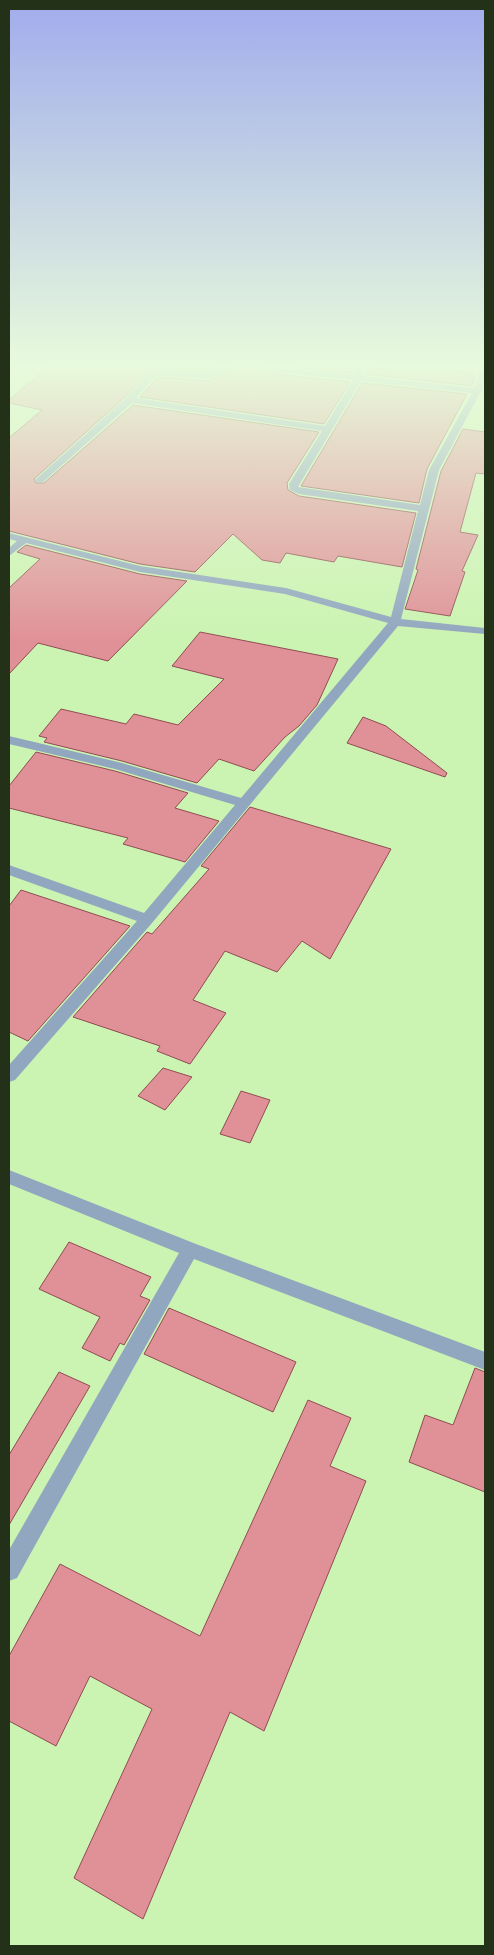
<svg xmlns="http://www.w3.org/2000/svg" width="494" height="1955" font-family="'Roboto Serif',serif">
	<style>
		.building { fill: #e09198; stroke: #924b53 }
		.lines { fill: none; stroke-linecap: round; stroke-linejoin: round }
		.minor { fill: #91a6bf; fill-rule: evenodd }
	</style>
	<rect width="100%" height="100%" fill="#cbf3b1"/>
	<g class="building">
		<path d="M 47,368 L 217,368 L 207,371 L 151,369 L 124,398 L 34,479 L 36,483 L 44,483 L 133,405 L 319,432 L 287,483 L 288,490 L 299,496 L 416,513 L 402,567 L 338,556 L 334,562 L 286,553 L 280,563 L 262,560 L 233,534 L 195,572 L 140,564 L 9,531 L 9,438 L 42,410 L 9,403 L 9,400 Z"/>
		<path d="M 234,368 L 260,368 L 266,373 L 350,382 L 324,424 L 140,397 L 158,377 L 208,381 Z"/>
		<path d="M 299,368 L 354,368 L 353,373 Z"/>
		<path d="M 366,368 L 473,372 L 471,376 L 475,377 L 472,386 L 365,374 Z"/>
		<path d="M 362,383 L 467,394 L 427,469 L 419,503 L 301,486 Z"/>
		<path d="M 463,429 L 485,432 L 485,474 L 476,473 L 460,532 L 478,535 L 462,571 L 465,572 L 450,616 L 405,609 L 418,570 L 416,569 L 441,471 Z"/>
		<path d="M 26,545 L 140,574 L 187,581 L 108,661 L 38,643 L 9,674 L 9,588 L 40,559 L 17,552 Z"/>
		<path d="M 200,632 L 338,659 L 317,705 L 299,726 L 285,737 L 254,771 L 219,759 L 197,783 L 122,761 L 44,742 L 47,738 L 39,736 L 61,709 L 126,724 L 134,714 L 178,725 L 224,679 L 172,666 Z"/>
		<path d="M 363,717 L 386,726 L 447,773 L 445,777 L 347,743 Z"/>
		<path d="M 36,752 L 115,771 L 188,793 L 175,808 L 219,821 L 185,862 L 123,844 L 128,838 L 9,808 L 9,786 Z"/>
		<path d="M 250,807 L 391,849 L 330,959 L 302,941 L 277,972 L 225,951 L 193,1000 L 226,1013 L 190,1064 L 157,1051 L 160,1046 L 73,1017 L 147,932 L 152,934 L 209,869 L 201,866 Z"/>
		<path d="M 21,890 L 130,926 L 28,1041 L 9,1032 L 9,906 Z"/>
		<path d="M 163,1068 L 192,1077 L 165,1110 L 138,1096 Z"/>
		<path d="M 241,1091 L 270,1100 L 250,1143 L 220,1134 Z"/>
		<path d="M 69,1242 L 151,1277 L 140,1296 L 150,1300 L 124,1345 L 120,1343 L 110,1361 L 82,1348 L 100,1317 L 39,1289 Z"/>
		<path d="M 169,1308 L 296,1362 L 273,1412 L 144,1354 Z"/>
		<path d="M 475,1368 L 485,1372 L 485,1492 L 409,1462 L 425,1415 L 453,1425 Z"/>
		<path d="M 59,1372 L 90,1386 L 9,1525 L 9,1455 Z"/>
		<path d="M 308,1400 L 351,1418 L 330,1466 L 366,1481 L 264,1731 L 230,1712 L 143,1919 L 74,1878 L 152,1709 L 90,1676 L 56,1746 L 9,1721 L 9,1656 L 60,1564 L 200,1636 Z"/>
	</g>
	<g class="lines">
		<g class="minor">
			<path d="M 222,368 L 232,368 L 208,379 L 157,375 L 136,398 L 325,426 L 353,380 L 266,371 L 262,368 L 285,368 L 355,375 L 356,368 L 364,368 L 363,376 L 474,388 L 480,368 L 485,368 L 485,378 L 481,391 L 439,470 L 401,619 L 485,628 L 485,634 L 398,626 L 152,923 L 15,1080 L 9,1082 L 9,1065 L 137,921 L 9,875 L 9,865 L 144,913 L 235,805 L 115,769 L 9,744 L 9,736 L 122,763 L 241,798 L 388,623 L 285,594 L 140,572 L 26,543 L 9,556 L 9,548 L 17,541 L 9,539 L 9,533 L 140,566 L 286,588 L 391,617 L 418,511 L 299,494 L 290,490 L 289,484 L 322,431 L 132,403 L 43,482 L 37,482 L 35,480 L 125,399 L 152,370 L 207,373 ZM 361,381 L 472,393 L 429,470 L 420,505 L 298,487 Z"/>
			<path d="M 9,1170 L 196,1244 L 485,1352 L 485,1370 L 194,1259 L 17,1578 L 9,1581 L 9,1550 L 179,1253 L 9,1184 Z"/>
		</g>
	</g>
	<linearGradient id="sky" x2="0" y2="1"><stop stop-color="#a1acec"/><stop offset="0.57" stop-color="#e8fadc"/><stop offset="1" stop-color="#e8fadc" stop-opacity="0"/></linearGradient>
	<rect width="494" height="641" fill="url(#sky)"/>
	<rect width="494" height="1955" fill="none" stroke="#223117" stroke-width="20"/>
</svg>
